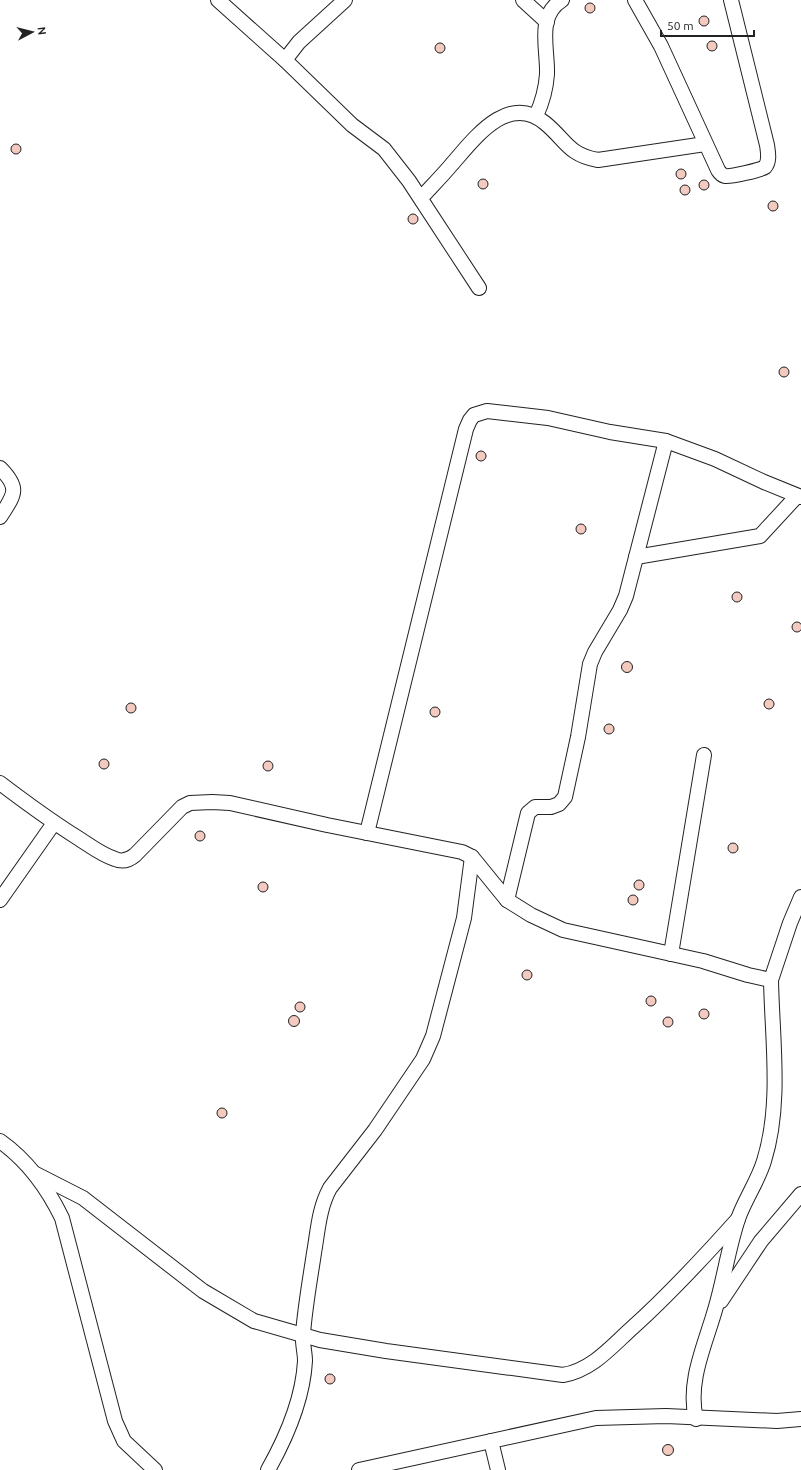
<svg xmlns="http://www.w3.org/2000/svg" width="801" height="1470" font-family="Ubuntu,sans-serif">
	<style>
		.building { fill: #f3c9c0; stroke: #222 }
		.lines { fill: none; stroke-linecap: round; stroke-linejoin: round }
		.minor-casing { stroke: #222; stroke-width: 16 }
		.minor { stroke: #fff; stroke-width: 14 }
	</style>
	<rect width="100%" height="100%" fill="#fff"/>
	<g class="building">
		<circle cx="590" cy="8" r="5"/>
		<circle cx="704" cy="21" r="5"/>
		<circle cx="712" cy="46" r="5"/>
		<circle cx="440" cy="48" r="5"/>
		<circle cx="16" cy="149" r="5"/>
		<circle cx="681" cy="174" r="5"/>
		<circle cx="483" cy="184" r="5"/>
		<circle cx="704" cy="185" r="5"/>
		<circle cx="685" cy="190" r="5"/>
		<circle cx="773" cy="206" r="5"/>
		<circle cx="413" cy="219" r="5"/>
		<circle cx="784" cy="372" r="5"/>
		<circle cx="481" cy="456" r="5"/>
		<circle cx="581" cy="529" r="5"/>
		<circle cx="737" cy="597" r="5"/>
		<circle cx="797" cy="627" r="5"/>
		<circle cx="627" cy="667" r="5.5"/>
		<circle cx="769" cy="704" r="5"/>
		<circle cx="131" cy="708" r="5"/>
		<circle cx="435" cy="712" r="5"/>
		<circle cx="609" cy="729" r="5"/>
		<circle cx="104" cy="764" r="5"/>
		<circle cx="268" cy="766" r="5"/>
		<circle cx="200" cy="836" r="5"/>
		<circle cx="733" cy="848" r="5"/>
		<circle cx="639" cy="885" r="5"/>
		<circle cx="263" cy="887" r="5"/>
		<circle cx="633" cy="900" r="5"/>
		<circle cx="527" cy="975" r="5"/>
		<circle cx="651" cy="1001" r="5"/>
		<circle cx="300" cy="1007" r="5"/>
		<circle cx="704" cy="1014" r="5"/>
		<circle cx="294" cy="1021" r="5.5"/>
		<circle cx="668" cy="1022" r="5"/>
		<circle cx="222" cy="1113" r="5"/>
		<circle cx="330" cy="1379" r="5"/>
		<circle cx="668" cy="1450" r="5.5"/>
	</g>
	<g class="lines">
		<g class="minor-casing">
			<g id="minor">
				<path d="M 218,0 L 285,60 L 352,125 L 384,149 L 409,181 L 479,288"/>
				<path d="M 523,0 L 547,22"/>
				<path d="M 635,0 L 661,46 L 718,170 C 720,173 721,175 725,176 C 730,177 761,170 765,167 C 770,161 768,152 767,145 L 731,0"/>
				<path d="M 285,60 L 299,42 L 345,0"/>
				<path d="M 536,116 C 542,103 546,89 547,74 C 548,49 536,16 562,0"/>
				<path d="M 421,198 C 431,187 442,176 452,164 C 474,139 508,92 545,123 C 566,140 568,155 598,160 L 705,144"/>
				<path d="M 0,468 C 21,489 14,495 0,517"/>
				<path d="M 636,557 L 760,536 L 797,496"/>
				<path d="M 0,783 C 25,802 51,821 78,838 C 89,845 102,855 115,859 C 122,862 129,860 135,855 L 182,807 L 190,803 L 212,802 L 230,803 L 327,825 L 462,852 L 472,857 L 507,900 L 531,915 L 563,930 L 703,961 L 748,975 L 771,980 L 790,923 L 801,897"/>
				<path d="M 367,833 L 466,429 L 470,420 L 474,415 L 487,411 L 548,418 L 610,432 L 666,441 L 715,459 L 764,482 L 801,497"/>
				<path d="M 0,900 L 54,823"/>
				<path d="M 507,900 L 528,813 L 535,807 L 551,807 L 559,804 L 565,797 L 578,737 L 590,664 L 595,652 L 620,610 L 626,596 L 666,441"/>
				<path d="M 671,954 L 704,755"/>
				<path d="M 0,1141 C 28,1161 47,1187 62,1218 L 115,1421 L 124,1441 L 155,1470"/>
				<path d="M 36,1174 L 83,1198 L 203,1291 L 254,1321 L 320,1340 L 386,1351 L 563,1375 C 592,1370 611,1347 632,1328 C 670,1294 704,1257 738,1219"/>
				<path d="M 721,1301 L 761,1241 L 801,1194"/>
				<path d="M 696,1419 C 687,1382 705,1345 715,1310 C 724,1280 728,1249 738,1219 C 745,1199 758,1181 764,1161 C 782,1104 772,1038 771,980"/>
				<path d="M 491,1441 L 498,1470"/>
				<path d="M 268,1470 C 286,1438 303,1399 305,1361 C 305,1352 302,1343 303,1334 C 305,1307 310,1280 314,1253 C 318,1230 319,1208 330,1188 L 375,1130 L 423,1059 L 433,1036 L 464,918 L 472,857"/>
				<path d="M 359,1470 L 596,1418 L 666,1416 L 777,1421 L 801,1419"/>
			</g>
		</g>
		<use href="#minor" class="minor"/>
	</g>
	<g transform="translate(32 32) rotate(83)" stroke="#ffffff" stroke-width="3" paint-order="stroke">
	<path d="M0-3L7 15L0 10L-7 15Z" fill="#222222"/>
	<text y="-6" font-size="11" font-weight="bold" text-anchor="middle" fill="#222222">N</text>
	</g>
	<path d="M661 30v6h93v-6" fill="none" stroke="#222222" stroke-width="2"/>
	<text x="667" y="30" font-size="12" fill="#222222" stroke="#ffffff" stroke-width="3" paint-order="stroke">50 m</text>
</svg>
